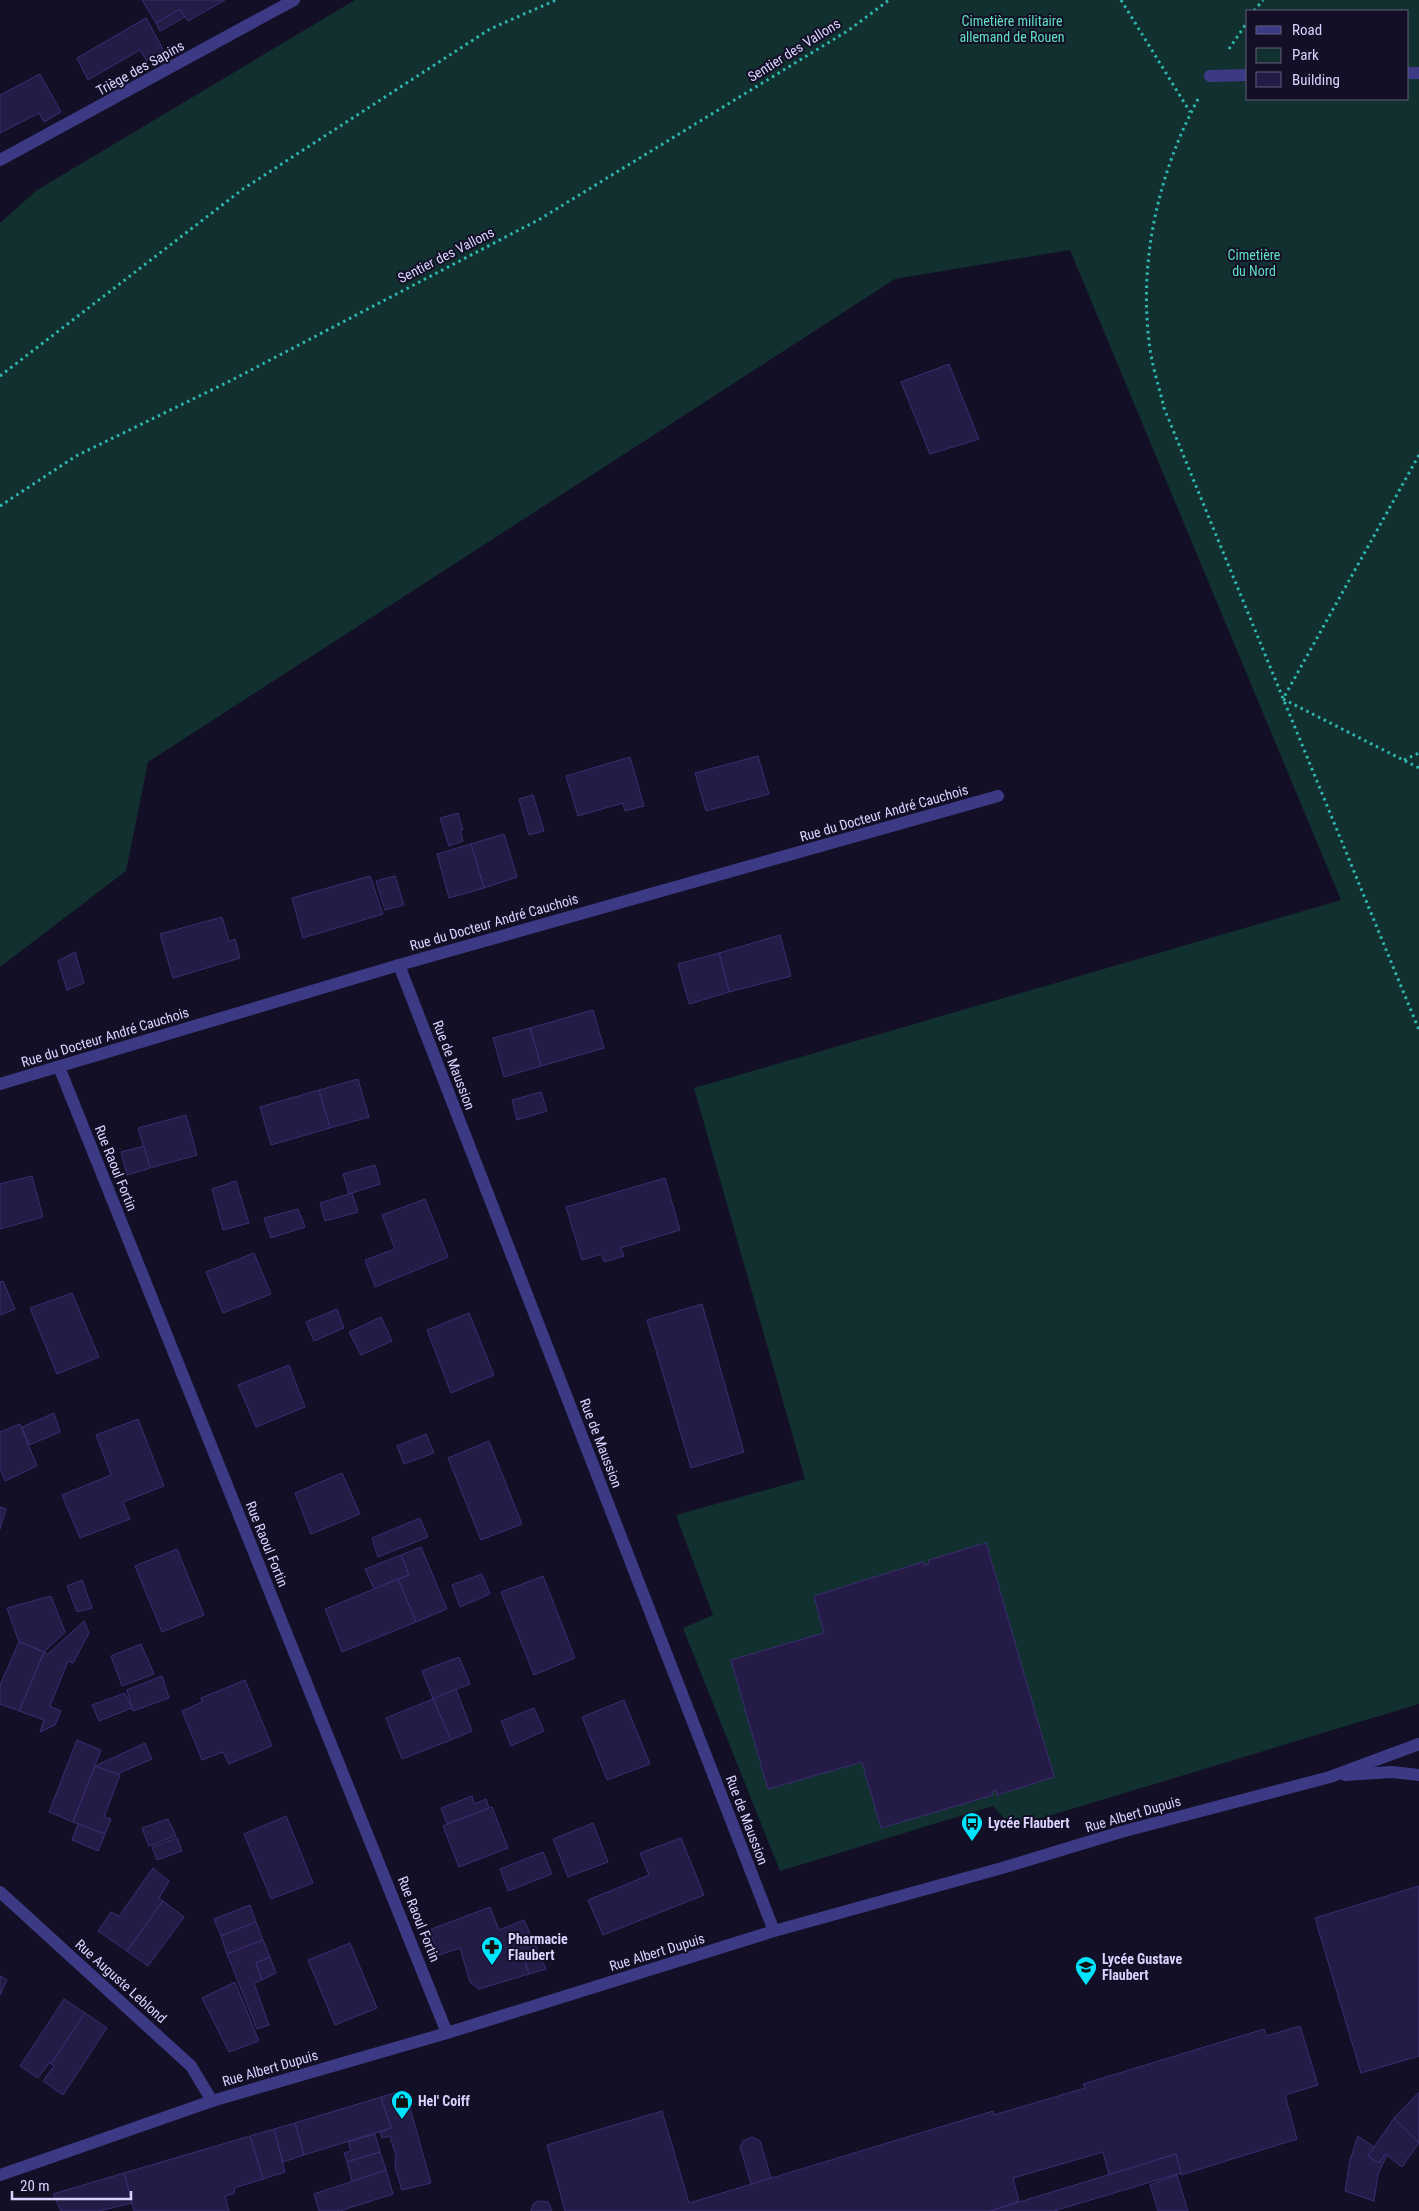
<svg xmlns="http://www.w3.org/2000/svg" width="1419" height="2211" font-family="'Roboto Condensed',sans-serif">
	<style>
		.green { fill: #12302f; fill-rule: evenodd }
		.building { fill: #241b47; stroke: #3b2d73 }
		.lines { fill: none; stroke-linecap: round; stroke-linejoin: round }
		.path { stroke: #2fb8b0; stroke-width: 3; stroke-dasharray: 2.5 4; stroke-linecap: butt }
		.minor { stroke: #3d3a85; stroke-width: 12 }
		.labels { text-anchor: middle; stroke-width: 4; stroke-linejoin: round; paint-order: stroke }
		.park-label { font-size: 14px; fill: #5fe0c0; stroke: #130f26 }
		.street-label { font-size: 14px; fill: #d9d4ff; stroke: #130f26 }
		.poi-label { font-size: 14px; font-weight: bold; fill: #d9d4ff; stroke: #130f26; text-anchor: start }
	</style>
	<rect width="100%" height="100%" fill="#130f26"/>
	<path class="green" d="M 355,0 L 1419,0 L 1419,1704 L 1012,1827 L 993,1806 L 780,1871 L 683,1628 L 713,1615 L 676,1515 L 805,1479 L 694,1088 L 1341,900 L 1070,250 L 895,279 L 148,762 L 126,871 L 0,967 L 0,223 L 37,190 ZM 1248,11 L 1408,11 L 1408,99 L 1248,99 Z"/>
	<g class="building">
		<path d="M 142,0 L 225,0 L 188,21 L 180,9 L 156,23 Z"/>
		<path d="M 180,9 L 185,17 L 160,31 L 156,23 Z"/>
		<path d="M 146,18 L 164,51 L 147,61 L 140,50 L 88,80 L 77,58 Z"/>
		<path d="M 40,74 L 61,112 L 44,122 L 39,113 L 0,133 L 0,95 Z"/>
		<path d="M 949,364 L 979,439 L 930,454 L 901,382 Z"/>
		<path d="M 758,756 L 769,794 L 706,811 L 695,773 Z"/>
		<path d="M 630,757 L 644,806 L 625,811 L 623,803 L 578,816 L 566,776 Z"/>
		<path d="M 533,795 L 544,831 L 529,835 L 519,799 Z"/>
		<path d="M 458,813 L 463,830 L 460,830 L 463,841 L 449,846 L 440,818 Z"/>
		<path d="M 504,834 L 517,877 L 484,888 L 471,844 Z"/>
		<path d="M 471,844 L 484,888 L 449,898 L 437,854 Z"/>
		<path d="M 370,876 L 383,914 L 303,938 L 292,898 Z"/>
		<path d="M 395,876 L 404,905 L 385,910 L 376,881 Z"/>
		<path d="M 222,917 L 229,941 L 235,939 L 240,958 L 173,978 L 160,934 Z"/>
		<path d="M 780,935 L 791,976 L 729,992 L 719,953 Z"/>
		<path d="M 75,952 L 84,983 L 67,990 L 58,961 Z"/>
		<path d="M 719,953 L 729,992 L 689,1004 L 678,964 Z"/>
		<path d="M 593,1010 L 604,1048 L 541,1066 L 530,1028 Z"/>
		<path d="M 530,1028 L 541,1066 L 504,1077 L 493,1038 Z"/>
		<path d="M 358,1079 L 369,1117 L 330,1128 L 319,1090 Z"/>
		<path d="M 319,1090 L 330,1128 L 271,1145 L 260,1107 Z"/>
		<path d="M 541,1092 L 547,1111 L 517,1120 L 512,1100 Z"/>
		<path d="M 186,1115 L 197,1155 L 150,1168 L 138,1128 Z"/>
		<path d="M 144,1146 L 150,1168 L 127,1175 L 121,1152 Z"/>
		<path d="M 375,1165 L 380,1184 L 349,1194 L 343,1174 Z"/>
		<path d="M 32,1176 L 43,1217 L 0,1229 L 0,1184 Z"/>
		<path d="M 665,1178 L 680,1230 L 621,1248 L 624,1256 L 604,1262 L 602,1254 L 582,1260 L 566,1207 Z"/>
		<path d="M 236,1181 L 249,1223 L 223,1230 L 212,1189 Z"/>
		<path d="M 352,1193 L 358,1212 L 325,1221 L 320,1203 Z"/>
		<path d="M 425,1199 L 448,1257 L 375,1287 L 365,1260 L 395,1249 L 382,1215 Z"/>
		<path d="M 298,1209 L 305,1227 L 271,1238 L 264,1218 Z"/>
		<path d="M 254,1253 L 271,1294 L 223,1313 L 206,1272 Z"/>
		<path d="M 3,1281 L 15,1309 L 0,1315 L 0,1282 Z"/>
		<path d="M 72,1293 L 99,1357 L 57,1374 L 30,1308 Z"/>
		<path d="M 702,1304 L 744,1452 L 691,1468 L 647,1320 Z"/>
		<path d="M 337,1309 L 344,1328 L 314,1341 L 306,1322 Z"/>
		<path d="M 469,1313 L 494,1375 L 451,1393 L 427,1330 Z"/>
		<path d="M 381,1317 L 392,1341 L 361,1355 L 349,1332 Z"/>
		<path d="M 289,1365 L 305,1407 L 256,1427 L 238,1385 Z"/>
		<path d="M 54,1413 L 60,1432 L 29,1445 L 22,1427 Z"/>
		<path d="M 138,1419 L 164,1486 L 123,1502 L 130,1519 L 80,1538 L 62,1495 L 111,1475 L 96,1435 Z"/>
		<path d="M 20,1424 L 37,1466 L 5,1481 L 0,1469 L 0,1432 Z"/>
		<path d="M 426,1434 L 434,1453 L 404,1464 L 397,1446 Z"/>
		<path d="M 489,1441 L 522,1524 L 481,1540 L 448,1458 Z"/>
		<path d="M 342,1473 L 360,1514 L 311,1534 L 295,1493 Z"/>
		<path d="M 0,1507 L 6,1509 L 0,1529 Z"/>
		<path d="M 420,1518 L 428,1537 L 378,1557 L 372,1538 Z"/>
		<path d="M 986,1543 L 1054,1777 L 997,1795 L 996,1790 L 992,1792 L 993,1795 L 881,1828 L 862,1762 L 768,1789 L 731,1660 L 824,1633 L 814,1596 L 923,1562 L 924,1565 L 929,1564 L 929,1560 Z"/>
		<path d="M 421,1547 L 447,1609 L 416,1622 L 398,1579 L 409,1575 L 401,1555 Z"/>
		<path d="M 177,1549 L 204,1615 L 162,1632 L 135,1566 Z"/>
		<path d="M 401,1555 L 409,1575 L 374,1589 L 365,1569 Z"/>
		<path d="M 482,1574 L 490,1594 L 460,1607 L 452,1585 Z"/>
		<path d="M 543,1576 L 575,1658 L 534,1675 L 501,1592 Z"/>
		<path d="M 398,1579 L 416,1622 L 342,1652 L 325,1609 Z"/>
		<path d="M 82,1580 L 92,1608 L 77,1612 L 67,1586 Z"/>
		<path d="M 51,1596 L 65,1632 L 44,1652 L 19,1642 L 7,1608 Z"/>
		<path d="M 84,1621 L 89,1633 L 73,1663 L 68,1661 L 50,1706 L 61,1711 L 55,1725 L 40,1732 L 44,1720 L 19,1711 L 44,1652 L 48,1654 Z"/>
		<path d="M 19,1642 L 44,1652 L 19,1711 L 0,1704 L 0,1685 Z"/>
		<path d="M 141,1644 L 154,1674 L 122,1686 L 111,1656 Z"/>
		<path d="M 459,1657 L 470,1684 L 433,1699 L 422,1671 Z"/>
		<path d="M 162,1676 L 169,1698 L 133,1711 L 127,1690 Z"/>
		<path d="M 245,1680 L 272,1746 L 229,1764 L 223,1752 L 202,1760 L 182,1711 L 202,1702 L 201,1698 Z"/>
		<path d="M 456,1689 L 472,1731 L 451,1740 L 433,1699 Z"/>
		<path d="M 125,1693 L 132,1708 L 99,1721 L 92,1705 Z"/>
		<path d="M 433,1699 L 451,1740 L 402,1759 L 386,1718 Z"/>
		<path d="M 624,1700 L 650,1764 L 607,1780 L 582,1717 Z"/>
		<path d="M 534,1708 L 544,1731 L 511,1746 L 501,1721 Z"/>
		<path d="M 77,1740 L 101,1750 L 73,1822 L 49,1812 Z"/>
		<path d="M 145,1743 L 152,1759 L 117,1774 L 95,1766 Z"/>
		<path d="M 95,1766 L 120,1775 L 104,1817 L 111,1819 L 105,1834 L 73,1822 Z"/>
		<path d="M 472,1796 L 474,1804 L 486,1799 L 489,1808 L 447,1824 L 441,1808 Z"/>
		<path d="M 492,1807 L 508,1848 L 459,1867 L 443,1826 Z"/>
		<path d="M 286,1816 L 313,1883 L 271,1899 L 244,1834 Z"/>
		<path d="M 168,1819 L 176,1836 L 149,1846 L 142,1828 Z"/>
		<path d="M 593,1823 L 608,1862 L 568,1877 L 553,1839 Z"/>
		<path d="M 78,1824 L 105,1834 L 98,1851 L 72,1840 Z"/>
		<path d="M 177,1838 L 182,1851 L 157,1860 L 152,1847 Z"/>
		<path d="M 681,1838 L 704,1895 L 603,1935 L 588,1900 L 649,1875 L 640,1853 Z"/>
		<path d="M 543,1852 L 552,1874 L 508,1891 L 500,1869 Z"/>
		<path d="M 153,1868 L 169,1881 L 159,1898 L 163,1901 L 127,1951 L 98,1931 L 111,1912 L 119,1916 Z"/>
		<path d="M 1419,1886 L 1419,2056 L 1361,2073 L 1315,1918 Z"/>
		<path d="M 163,1901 L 184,1917 L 148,1966 L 127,1951 Z"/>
		<path d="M 250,1905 L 256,1922 L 221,1936 L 214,1919 Z"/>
		<path d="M 490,1907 L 499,1930 L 524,1920 L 540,1956 L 525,1961 L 529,1974 L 479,1989 L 470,1982 L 460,1948 L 439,1955 L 429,1930 Z"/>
		<path d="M 256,1922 L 263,1940 L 227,1954 L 221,1936 Z"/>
		<path d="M 263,1940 L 270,1957 L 256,1963 L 262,1980 L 254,1983 L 269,2025 L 257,2029 L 227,1954 Z"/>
		<path d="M 350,1943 L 377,2008 L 335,2025 L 308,1960 Z"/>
		<path d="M 540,1956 L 546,1969 L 529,1974 L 525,1961 Z"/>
		<path d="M 270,1957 L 276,1973 L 262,1980 L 256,1963 Z"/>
		<path d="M 0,1976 L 7,1980 L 0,1995 Z"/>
		<path d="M 235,1982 L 259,2041 L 229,2052 L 202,1998 Z"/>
		<path d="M 64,1999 L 85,2013 L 51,2064 L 50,2062 L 38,2078 L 20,2066 Z"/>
		<path d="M 85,2013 L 107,2028 L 63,2095 L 43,2081 L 54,2066 L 51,2064 Z"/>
		<path d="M 1300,2026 L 1318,2085 L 1285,2095 L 1297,2139 L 1181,2175 L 1176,2154 L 1109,2175 L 1103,2152 L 1013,2178 L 1019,2201 L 990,2211 L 565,2211 L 547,2145 L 662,2111 L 689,2203 L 993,2111 L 994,2115 L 1085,2088 L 1083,2084 L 1264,2029 L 1266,2036 Z"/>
		<path d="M 405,2090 L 431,2183 L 402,2190 L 395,2167 L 396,2156 L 390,2136 L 382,2138 L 380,2132 L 391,2128 L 381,2097 Z"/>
		<path d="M 1419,2092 L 1419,2143 L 1394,2118 Z"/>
		<path d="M 381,2097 L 391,2128 L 304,2155 L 295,2123 Z"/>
		<path d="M 1394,2118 L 1419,2143 L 1402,2167 L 1385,2154 L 1379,2163 L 1368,2156 Z"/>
		<path d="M 295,2123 L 304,2155 L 283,2162 L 274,2129 Z"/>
		<path d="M 274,2129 L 285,2172 L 263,2179 L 250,2136 Z"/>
		<path d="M 375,2134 L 380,2152 L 347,2162 L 344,2153 L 351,2151 L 348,2142 Z"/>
		<path d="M 250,2136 L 263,2179 L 234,2188 L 235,2193 L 225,2196 L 229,2211 L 134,2211 L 124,2173 Z"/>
		<path d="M 1358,2136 L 1374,2147 L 1368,2156 L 1379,2163 L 1385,2154 L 1387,2155 L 1378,2174 L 1374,2201 L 1345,2191 L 1350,2160 Z"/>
		<path d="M 752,2137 L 760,2141 L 771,2178 L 751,2184 L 740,2147 L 743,2141 Z"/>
		<path d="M 380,2152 L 386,2170 L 352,2181 L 347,2162 Z"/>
		<path d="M 1176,2154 L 1181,2173 L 1054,2211 L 990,2211 Z"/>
		<path d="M 386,2170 L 393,2194 L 340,2211 L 319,2211 L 314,2194 Z"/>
		<path d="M 124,2173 L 132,2203 L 99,2211 L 61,2211 L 53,2194 Z"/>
		<path d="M 1177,2175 L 1188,2211 L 1158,2211 L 1150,2185 Z"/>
		<path d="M 538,2201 L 548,2202 L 552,2211 L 531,2211 L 533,2204 Z"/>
	</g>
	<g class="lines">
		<g class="path">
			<path d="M 1121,0 L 1190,112"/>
			<path d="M 1254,11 L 1263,0"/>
			<path d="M 1229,49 L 1248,21"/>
			<path d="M 1198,99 C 1159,172 1139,258 1149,341 C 1151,363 1159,386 1164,408 L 1419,1030"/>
			<path d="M 0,376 L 243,189 L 490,29 L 556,0"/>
			<path d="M 1419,455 L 1283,699 L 1419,768"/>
			<path d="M 0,506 L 76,456 L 228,382 L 540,219 L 849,30 L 889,0"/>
			<path d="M 1404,760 L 1419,753"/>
		</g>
		<g class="minor">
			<path d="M 1408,73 L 1419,73"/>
			<path d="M 1210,76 L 1248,75"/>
			<path d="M 0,160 L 294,0"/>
			<path d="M 399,965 L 774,1931"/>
			<path d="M 59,1067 L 447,2033"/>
			<path d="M 0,1084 L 399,965 L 998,796"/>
			<path d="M 1345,1775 L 1392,1772 L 1419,1775"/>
			<path d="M 0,1892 L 191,2066 L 212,2101"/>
			<path d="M 0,2175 L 212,2101 L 447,2033 L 774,1931 L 1002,1868 L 1121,1832 L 1330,1777 L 1419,1744"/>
		</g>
	</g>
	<defs>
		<g id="bus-pin" transform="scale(1.125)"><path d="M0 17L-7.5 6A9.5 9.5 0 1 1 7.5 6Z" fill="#00e5ff" stroke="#130f26"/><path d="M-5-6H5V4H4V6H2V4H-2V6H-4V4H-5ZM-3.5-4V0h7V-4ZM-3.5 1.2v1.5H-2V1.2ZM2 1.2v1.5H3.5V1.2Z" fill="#111"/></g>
		<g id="pharmacy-pin" transform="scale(1.125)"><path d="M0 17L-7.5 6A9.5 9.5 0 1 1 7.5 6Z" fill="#00e5ff" stroke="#130f26"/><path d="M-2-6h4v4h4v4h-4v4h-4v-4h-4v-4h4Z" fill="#111"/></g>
		<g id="school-pin" transform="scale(1.125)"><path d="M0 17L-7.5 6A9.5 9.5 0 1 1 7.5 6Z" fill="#00e5ff" stroke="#130f26"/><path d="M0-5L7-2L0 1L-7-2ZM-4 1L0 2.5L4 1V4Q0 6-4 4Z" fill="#111"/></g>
		<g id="shop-pin" transform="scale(1.125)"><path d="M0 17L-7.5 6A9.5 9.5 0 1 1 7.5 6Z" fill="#00e5ff" stroke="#130f26"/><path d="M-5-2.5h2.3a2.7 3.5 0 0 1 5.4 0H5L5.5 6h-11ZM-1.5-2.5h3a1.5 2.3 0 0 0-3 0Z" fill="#111"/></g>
	</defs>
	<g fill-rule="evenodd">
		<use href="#bus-pin" x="972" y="1823"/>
		<use href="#pharmacy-pin" x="492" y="1947"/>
		<use href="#school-pin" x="1086" y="1967"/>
		<use href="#shop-pin" x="402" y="2101"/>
	</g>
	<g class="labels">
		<g class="park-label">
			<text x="1012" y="26">Cimetière militaire<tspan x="1012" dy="16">allemand de Rouen</tspan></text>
			<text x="1254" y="260">Cimetière<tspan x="1254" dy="16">du Nord</tspan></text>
		</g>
		<g class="street-label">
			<text transform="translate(794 50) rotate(-32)" y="5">Sentier des Vallons</text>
			<text transform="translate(140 68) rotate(-29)" y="5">Triège des Sapins</text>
			<text transform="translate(446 255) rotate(-27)" y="5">Sentier des Vallons</text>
			<text transform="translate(884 813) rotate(-16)" y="5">Rue du Docteur André Cauchois</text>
			<text transform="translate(494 922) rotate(-16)" y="5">Rue du Docteur André Cauchois</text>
			<text transform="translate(105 1037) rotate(-17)" y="5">Rue du Docteur André Cauchois</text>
			<text transform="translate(454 1065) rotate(69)" y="5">Rue de Maussion</text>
			<text transform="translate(116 1168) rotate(68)" y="5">Rue Raoul Fortin</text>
			<text transform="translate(601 1443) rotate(69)" y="5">Rue de Maussion</text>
			<text transform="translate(267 1544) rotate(68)" y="5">Rue Raoul Fortin</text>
			<text transform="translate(1133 1814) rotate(-16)" y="5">Rue Albert Dupuis</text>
			<text transform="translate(747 1820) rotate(69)" y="5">Rue de Maussion</text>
			<text transform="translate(419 1919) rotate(68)" y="5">Rue Raoul Fortin</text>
			<text transform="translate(657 1952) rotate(-17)" y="5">Rue Albert Dupuis</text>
			<text transform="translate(121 1981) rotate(42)" y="5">Rue Auguste Leblond</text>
			<text transform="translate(270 2068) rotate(-16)" y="5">Rue Albert Dupuis</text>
		</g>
		<g class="poi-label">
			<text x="988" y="1828">Lycée Flaubert</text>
			<text x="508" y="1944">Pharmacie<tspan x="508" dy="16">Flaubert</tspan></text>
			<text x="1102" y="1964">Lycée Gustave<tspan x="1102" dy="16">Flaubert</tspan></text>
			<text x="418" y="2106">Hel' Coiff</text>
		</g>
	</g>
	<rect x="1246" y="10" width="162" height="90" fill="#130f26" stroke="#625e7d"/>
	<rect x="1256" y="26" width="25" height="8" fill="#3d3a85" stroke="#625e7d"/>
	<text x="1292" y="35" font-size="15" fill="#d9d4ff">Road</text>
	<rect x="1256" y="48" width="25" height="15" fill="#12302f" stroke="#625e7d"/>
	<text x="1292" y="60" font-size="15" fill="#d9d4ff">Park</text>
	<rect x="1256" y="72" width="25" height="15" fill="#241b47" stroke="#625e7d"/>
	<text x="1292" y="85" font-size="15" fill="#d9d4ff">Building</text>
	<path d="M12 2191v8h119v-8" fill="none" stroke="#d9d4ff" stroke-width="2.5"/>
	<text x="20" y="2191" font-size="15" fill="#d9d4ff" stroke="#130f26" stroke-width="4" paint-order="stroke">20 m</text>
</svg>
